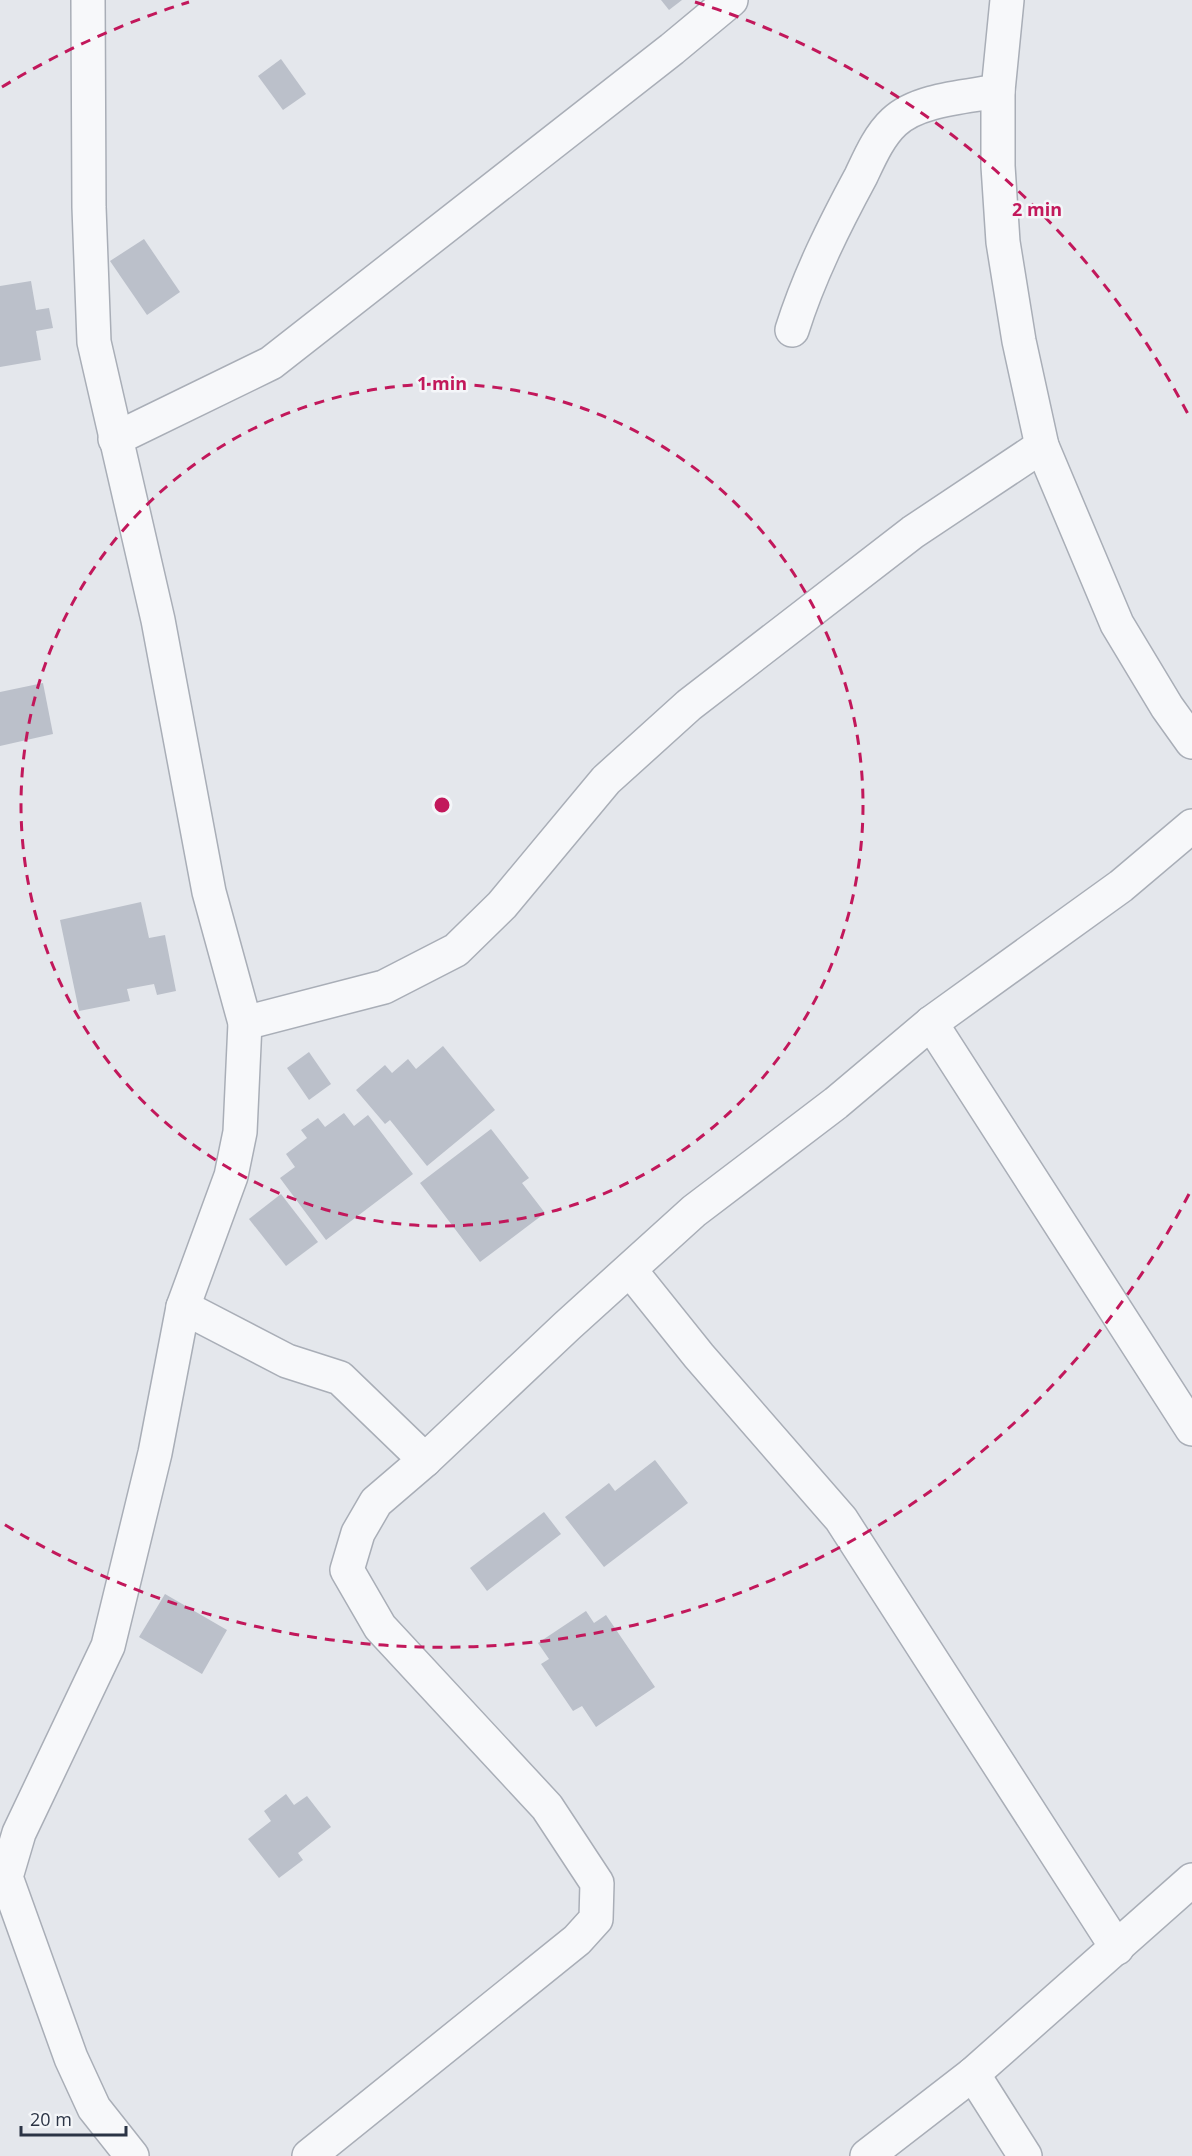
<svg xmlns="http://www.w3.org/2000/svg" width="1192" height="2156" font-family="'Open Sans',sans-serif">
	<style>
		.building { fill: #bbc0ca }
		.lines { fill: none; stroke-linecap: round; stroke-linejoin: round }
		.minor-casing { stroke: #a9aeb7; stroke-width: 36 }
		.minor { stroke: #f7f8fa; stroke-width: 33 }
		.ring { fill: none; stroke: #c2185b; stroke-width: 3; stroke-dasharray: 10 8 }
		.centre { fill: #c2185b; stroke: #f4f6f9; stroke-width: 3 }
		.ring-label { font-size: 18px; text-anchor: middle; font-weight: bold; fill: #c2185b; stroke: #f4f6f9; stroke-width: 5; stroke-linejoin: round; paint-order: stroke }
	</style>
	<rect width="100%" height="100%" fill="#e4e7ec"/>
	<g class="building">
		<path d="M 661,0 L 682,0 L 669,10 Z"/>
		<path d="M 281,59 L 306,94 L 283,110 L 258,76 Z"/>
		<path d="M 144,239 L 180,292 L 147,315 L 110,261 Z"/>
		<path d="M 31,281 L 36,310 L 49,308 L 53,328 L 36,331 L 41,360 L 0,367 L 0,286 Z"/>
		<path d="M 43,683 L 53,734 L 0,746 L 0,692 Z"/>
		<path d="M 141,902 L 149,938 L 165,935 L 176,991 L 157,995 L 154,984 L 127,989 L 130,1001 L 79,1011 L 60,920 Z"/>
		<path d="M 443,1046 L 495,1110 L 427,1166 L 390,1120 L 385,1124 L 356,1090 L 385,1065 L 392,1073 L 408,1059 L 416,1069 Z"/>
		<path d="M 309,1052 L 331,1084 L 309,1100 L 287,1068 Z"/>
		<path d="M 344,1113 L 354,1126 L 368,1115 L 413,1174 L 326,1240 L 280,1178 L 295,1167 L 286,1154 L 307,1138 L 301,1130 L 318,1118 L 325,1127 Z"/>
		<path d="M 491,1129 L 529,1178 L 522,1183 L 545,1213 L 480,1262 L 420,1183 Z"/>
		<path d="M 281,1194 L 318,1242 L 286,1266 L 249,1219 Z"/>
		<path d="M 655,1460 L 688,1503 L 604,1567 L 565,1517 L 609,1483 L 615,1491 Z"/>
		<path d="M 544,1512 L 561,1534 L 487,1591 L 470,1568 Z"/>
		<path d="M 165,1594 L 227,1630 L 202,1674 L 139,1637 Z"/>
		<path d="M 586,1611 L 594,1623 L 606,1615 L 655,1687 L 596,1727 L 582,1706 L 573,1711 L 541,1664 L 549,1659 L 538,1643 Z"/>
		<path d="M 286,1794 L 294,1805 L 307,1796 L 331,1827 L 298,1853 L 303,1860 L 279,1878 L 248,1839 L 271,1821 L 264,1811 Z"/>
	</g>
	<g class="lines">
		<g class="minor-casing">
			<g id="minor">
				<path d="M 88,0 L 89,207 L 94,342 L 158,620 L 209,892 L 245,1023 L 240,1132 L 231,1176 L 183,1307 L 155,1453 L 108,1646 L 19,1833 L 6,1877 L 71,2058 L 94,2108 L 132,2156"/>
				<path d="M 1007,0 L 998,91 L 998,166 L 1003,242 L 1019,341 L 1042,446 L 1117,624 L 1167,707 L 1192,742"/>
				<path d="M 792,330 C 809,276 834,226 861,176 C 870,157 879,136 894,122 C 918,99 967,97 998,91"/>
				<path d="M 115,439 L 271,363 L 672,49 L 731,0"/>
				<path d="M 245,1023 L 384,987 L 456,950 L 502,905 L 606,780 L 689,705 L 913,532 L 1042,446"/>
				<path d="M 931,1023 L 1192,1429"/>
				<path d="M 630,1270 L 699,1356 L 841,1519 L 1117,1948"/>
				<path d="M 183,1307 L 287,1361 L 340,1378 L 425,1460"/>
				<path d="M 973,2074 L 1025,2156"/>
				<path d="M 309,2156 L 577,1940 L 596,1919 L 597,1883 L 547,1807 L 380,1627 L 347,1570 L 358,1533 L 376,1502 L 425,1460 L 567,1326 L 694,1211 L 836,1103 L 931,1023 L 1121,886 L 1192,826"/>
				<path d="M 867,2156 L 973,2074 L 1192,1880"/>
			</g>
		</g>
		<use href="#minor" class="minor"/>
	</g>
	<g class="ring">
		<circle cx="442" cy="805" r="421"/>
		<path d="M1189 1194A842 842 0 0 1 2 1523M2 87A842 842 0 0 1 189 2M695 2A842 842 0 0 1 1189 416"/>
	</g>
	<circle cx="442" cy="805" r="9" class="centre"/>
	<g class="ring-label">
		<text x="1037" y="216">2 min</text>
		<text x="442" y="390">1 min</text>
	</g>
	<path d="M21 2126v9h105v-9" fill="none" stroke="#2b3445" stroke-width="3"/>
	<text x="30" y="2126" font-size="18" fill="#2b3445" stroke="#f4f6f9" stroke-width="4.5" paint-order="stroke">20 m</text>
</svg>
